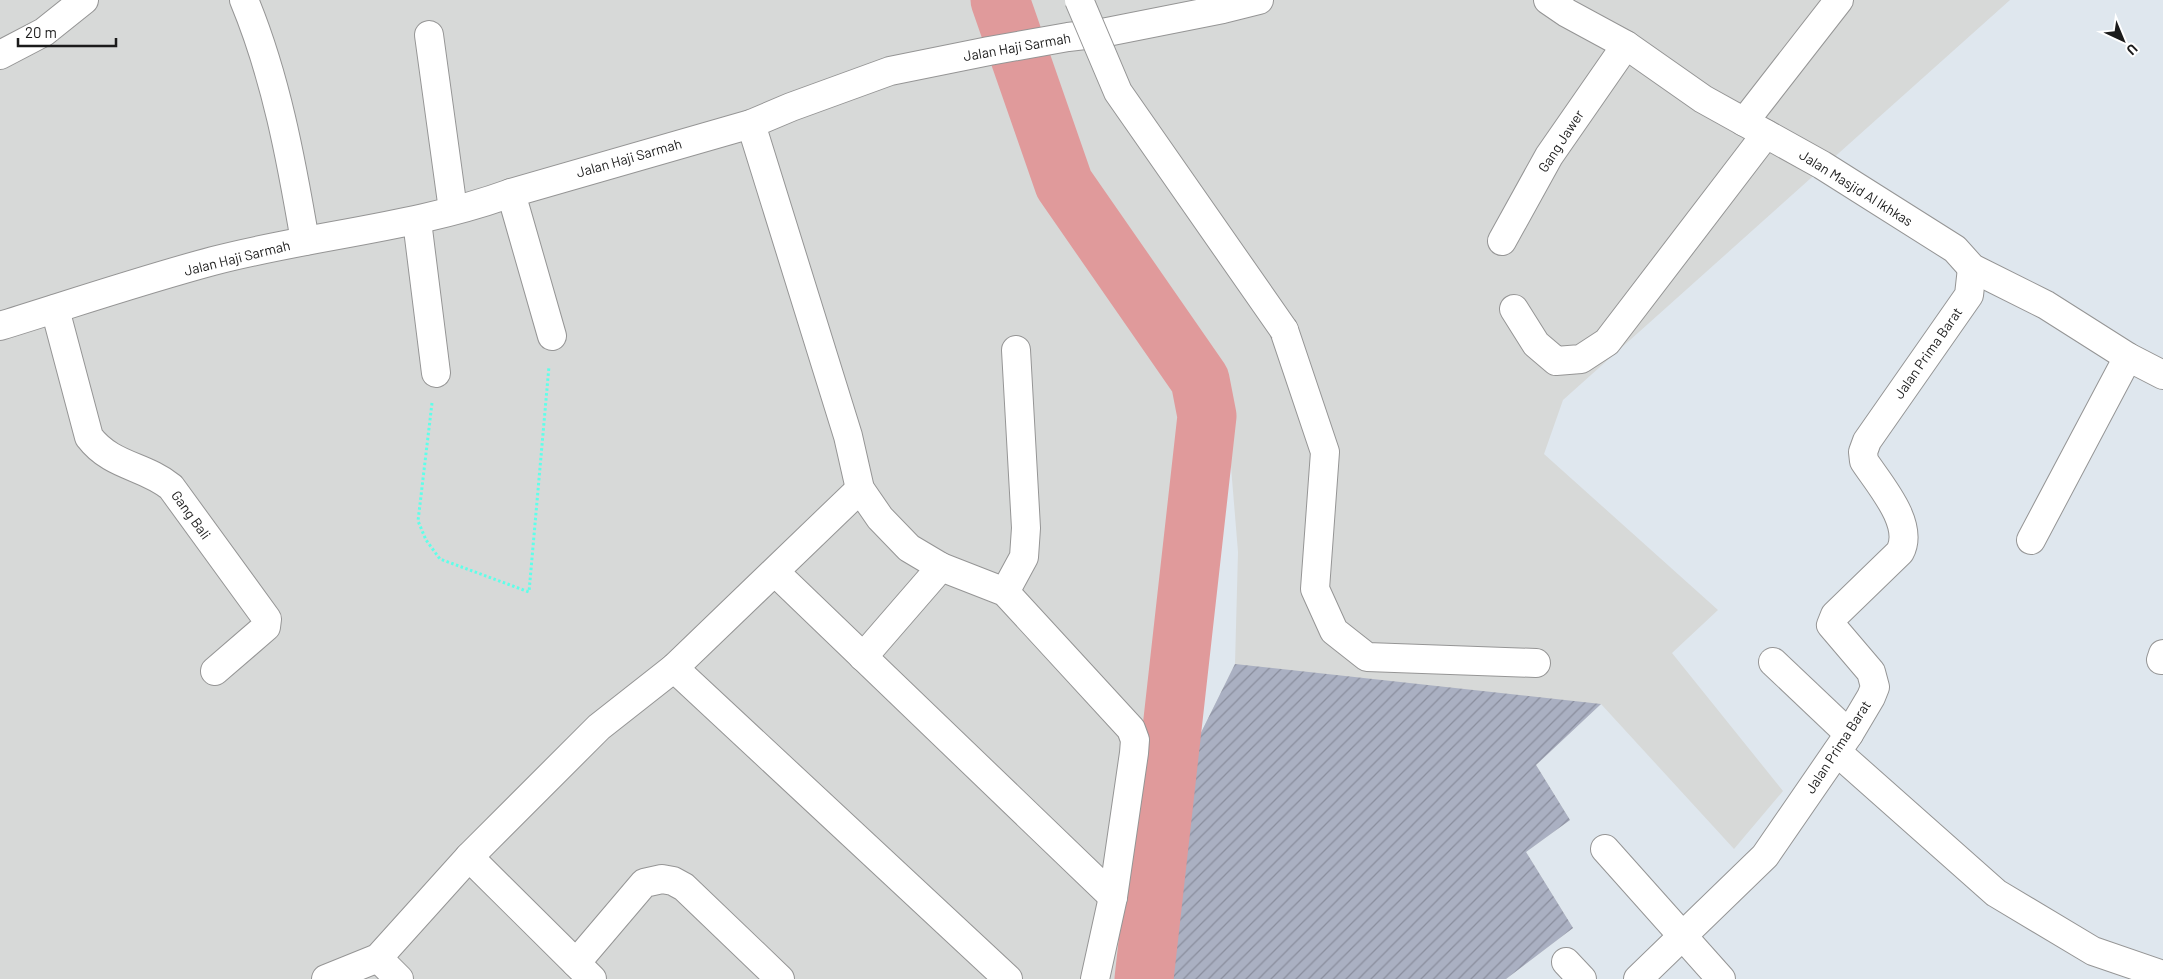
<svg xmlns="http://www.w3.org/2000/svg" width="2163" height="979" font-family="Barlow,sans-serif">
	<style>
		.residential { fill: #d7d9d8 }
		.construction { fill: url(#construction-furrows) }
		.lines { fill: none; stroke-linecap: round; stroke-linejoin: round }
		.river { stroke: #e09a9b; stroke-width: 59 }
		.minor-casing { stroke: #959595; stroke-width: 30 }
		.tertiary-casing { stroke: #959595; stroke-width: 30 }
		.path { stroke: #5effe9; stroke-width: 3; stroke-dasharray: 2.5 2.5; stroke-linecap: butt }
		.minor { stroke: #fff; stroke-width: 28 }
		.tertiary { stroke: #fff; stroke-width: 28 }
		.minor-bridge-casing { stroke: #959595; stroke-width: 30; stroke-linecap: butt }
		.minor-bridge { stroke: #fff; stroke-width: 28 }
		.labels { text-anchor: middle; stroke-width: 4; stroke-linejoin: round; paint-order: stroke }
		.street-label { font-size: 14px; fill: #1b1b1b; stroke: #fff }
	</style>
	<defs>
		<pattern id="construction-furrows" width="10" height="10" patternUnits="userSpaceOnUse" patternTransform="scale(1.25)"><rect width="10" height="10" fill="#aab0c2"/><path d="M-1 1l2-2M0 10L10 0M9 11l2-2" fill="none" stroke="#8a8e9d"/></pattern>
	</defs>
	<rect width="100%" height="100%" fill="#dfe7ee"/>
	<path class="residential" d="M 0,0 L 984,0 L 1038,158 L 990,0 L 2010,0 L 1563,400 L 1544,454 L 1718,610 L 1672,653 L 1783,791 L 1734,849 L 1601,704 L 1536,765 L 1570,820 L 1526,852 L 1573,928 L 1506,979 L 1147,979 L 1150,877 L 1180,775 L 1235,664 L 1238,552 L 1226,406 L 1057,195 L 1191,379 L 1209,617 L 1171,688 L 1138,773 L 1123,979 L 0,979 Z"/>
	<path class="construction" d="M 1235,664 L 1601,704 L 1536,765 L 1570,820 L 1526,852 L 1573,928 L 1506,979 L 1147,979 L 1150,877 L 1180,775 Z"/>
	<g class="lines">
		<path class="river" d="M 1000,0 L 1064,184 L 1200,380 L 1207,416 L 1144,979"/>
		<g class="minor-casing">
			<g id="minor">
				<path d="M 244,0 C 276,77 291,159 305,241"/>
				<path d="M 1548,0 L 1567,13 L 1626,45 L 1703,99 L 1822,165 L 1955,249 L 1972,268 L 2046,305 L 2128,357 L 2163,375"/>
				<path d="M 429,35 L 453,210"/>
				<path d="M 0,55 L 44,32 L 84,0"/>
				<path d="M 1744,122 L 1839,0"/>
				<path d="M 751,124 L 848,436 L 860,489 L 880,518 L 909,548 L 941,567 L 1005,592 L 1131,729 L 1135,740 L 1134,753 L 1113,897 L 1095,979"/>
				<path d="M 511,193 L 552,336"/>
				<path d="M 417,221 L 436,373"/>
				<path d="M 1502,241 L 1549,156 L 1626,45"/>
				<path d="M 55,309 L 89,437 C 112,467 144,465 171,487 L 267,619 L 266,627 L 215,671"/>
				<path d="M 1514,309 L 1536,344 L 1556,361 L 1581,359 L 1607,342 L 1766,134"/>
				<path d="M 1284,330 L 1325,452 L 1315,589 L 1334,631 L 1367,657 L 1536,663"/>
				<path d="M 2031,540 L 2128,357"/>
				<path d="M 775,572 L 1113,897"/>
				<path d="M 1005,592 L 1024,557 L 1026,528 L 1016,350"/>
				<path d="M 863,657 L 941,567"/>
				<path d="M 2161,660 L 2163,654"/>
				<path d="M 1773,662 L 1849,734"/>
				<path d="M 674,668 L 1008,979"/>
				<path d="M 1837,752 L 1996,893 L 2093,951 L 2163,975"/>
				<path d="M 1605,849 L 1721,979"/>
				<path d="M 469,857 L 592,979"/>
				<path d="M 378,958 L 399,979"/>
				<path d="M 1566,962 L 1582,979"/>
				<path d="M 576,963 L 644,883 L 662,879 L 673,881 L 684,887 L 780,979"/>
				<path d="M 326,979 L 378,958 L 469,857 L 599,727 L 674,668 L 860,489"/>
				<path d="M 1638,979 L 1765,856 L 1849,734 L 1871,697 L 1875,687 L 1871,672 L 1831,625 L 1835,615 L 1900,552 C 1915,524 1879,484 1864,461 L 1863,452 L 1867,441 L 1969,295 L 1972,268"/>
			</g>
		</g>
		<g class="tertiary-casing">
			<path id="tertiary" d="M 0,326 C 71,304 142,280 213,261 C 312,235 415,228 511,193 L 751,124 L 791,107 L 890,71 L 989,51 L 1068,37 L 1102,33 L 1223,9 L 1259,0"/>
		</g>
		<path class="path" d="M 432,403 L 418,521 L 426,540 L 440,559 L 529,592 L 549,366"/>
		<use href="#minor" class="minor"/>
		<use href="#tertiary" class="tertiary"/>
		<g class="minor-bridge-casing">
			<path id="minor-bridge" d="M 1079,0 L 1118,92 L 1284,330"/>
		</g>
		<use href="#minor-bridge" class="minor-bridge"/>
	</g>
	<g class="labels">
		<g class="street-label">
			<text transform="translate(1017 47) rotate(-10)" y="5">Jalan Haji Sarmah</text>
			<text transform="translate(1561 141) rotate(-57)" y="5">Gang Jawer</text>
			<text transform="translate(629 158) rotate(-16)" y="5">Jalan Haji Sarmah</text>
			<text transform="translate(1856 188) rotate(32)" y="5">Jalan Masjid Al Ikhkas</text>
			<text transform="translate(237 258) rotate(-14)" y="5">Jalan Haji Sarmah</text>
			<text transform="translate(1928 353) rotate(-55)" y="5">Jalan Prima Barat</text>
			<text transform="translate(191 515) rotate(54)" y="5">Gang Bali</text>
			<text transform="translate(1838 747) rotate(-57)" y="5">Jalan Prima Barat</text>
		</g>
	</g>
	<g transform="translate(2123 40) rotate(136)" stroke="#ffffff" stroke-width="4" paint-order="stroke">
	<path d="M0-4L9 19L0 12L-9 19Z" fill="#1b1b1b"/>
	<text y="-8" font-size="14" font-weight="bold" text-anchor="middle" fill="#1b1b1b">U</text>
	</g>
	<path d="M18 38v8h98v-8" fill="none" stroke="#1b1b1b" stroke-width="2.5"/>
	<text x="25" y="38" font-size="15" fill="#1b1b1b" stroke="#ffffff" stroke-width="4" paint-order="stroke">20 m</text>
</svg>
